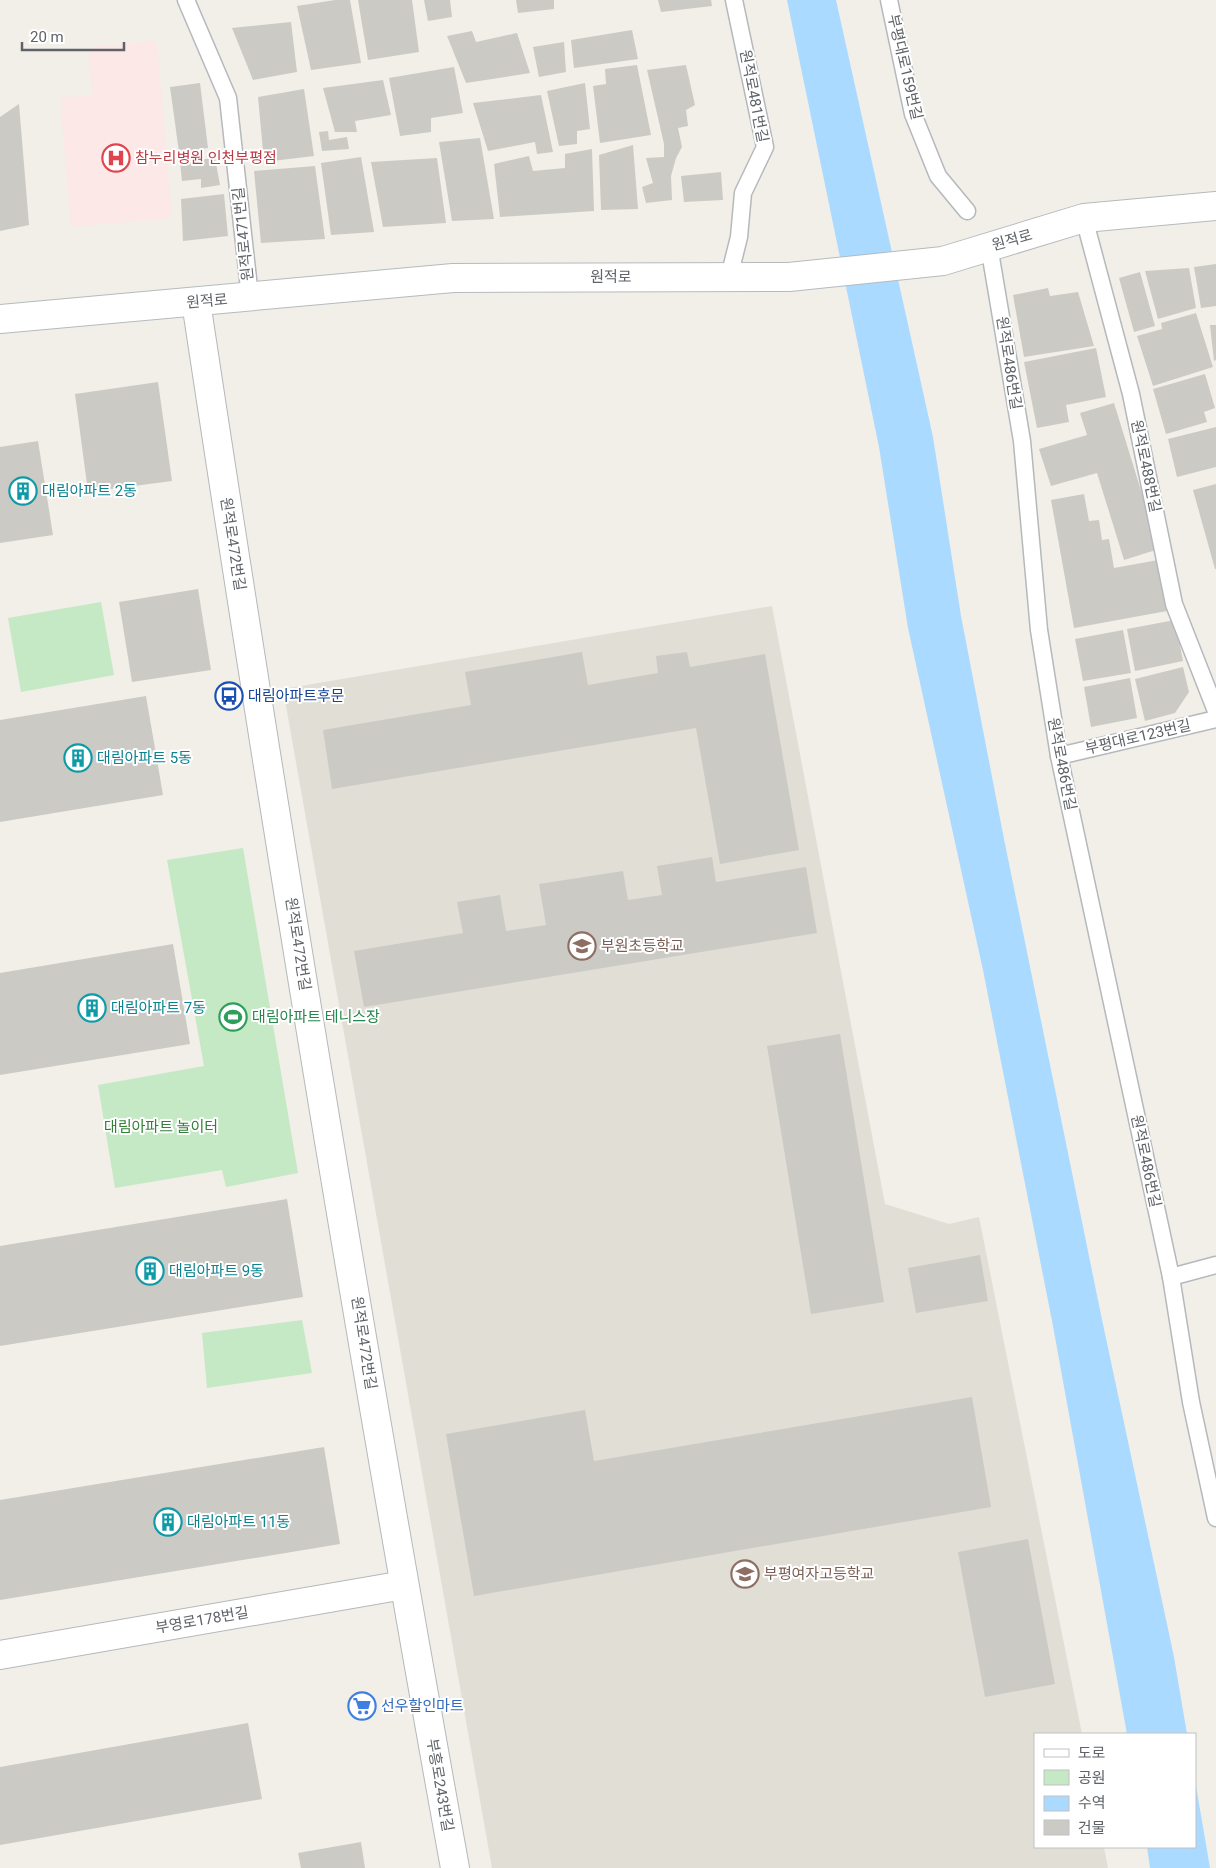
<svg xmlns="http://www.w3.org/2000/svg" width="1216" height="1868" font-family="Roboto,'Noto Sans KR',sans-serif">
	<style>
		.education { fill: #e1ded6 }
		.medical { fill: #fce8e6 }
		.green { fill: #c5e8c5 }
		.water { fill: #aadaff }
		.building { fill: #cccac5 }
		.lines { fill: none; stroke-linecap: round; stroke-linejoin: round }
		.lane-casing { stroke: #b5b8bc; stroke-width: 19 }
		.street-casing { stroke: #b5b8bc; stroke-width: 30 }
		.secondary-casing { stroke: #b6babf; stroke-width: 30 }
		.lane { stroke: #fff; stroke-width: 16 }
		.street { stroke: #fff; stroke-width: 28 }
		.secondary { stroke: #fff; stroke-width: 28 }
		.labels { text-anchor: middle; stroke-width: 4; stroke-linejoin: round; paint-order: stroke }
		.street-label { font-size: 15px; fill: #5f6368; stroke: #fff }
		.health-label { font-size: 15px; fill: #be3a42; stroke: #fff; text-anchor: start }
		.culture-label { font-size: 15px; fill: #0d838f; stroke: #fff; text-anchor: start }
		.transit-label { font-size: 15px; fill: #164399; stroke: #fff; text-anchor: start }
		.education-label { font-size: 15px; fill: #785e54; stroke: #fff; text-anchor: start }
		.leisure-label { font-size: 15px; fill: #27864d; stroke: #fff; text-anchor: start }
		.park-label { font-size: 15px; fill: #348238; stroke: #fff }
		.shop-label { font-size: 15px; fill: #366cbe; stroke: #fff; text-anchor: start }
	</style>
	<rect width="100%" height="100%" fill="#f1efe8"/>
	<path class="education" d="M 772,606 L 885,1204 L 949,1224 L 979,1217 L 1082,1734 L 1035,1734 L 1035,1847 L 1104,1847 L 1108,1868 L 492,1868 L 283,689 Z"/>
	<path class="medical" d="M 157,41 L 172,218 L 71,227 L 60,98 L 92,95 L 88,47 Z"/>
	<g class="green">
		<path d="M 101,602 L 114,675 L 21,692 L 8,618 Z"/>
		<path d="M 243,848 L 298,1173 L 226,1187 L 222,1170 L 115,1188 L 98,1085 L 204,1066 L 167,860 Z"/>
		<path d="M 302,1320 L 312,1373 L 207,1388 L 202,1333 Z"/>
	</g>
	<g class="water">
		<path d="M 787,0 L 836,0 L 933,437 L 961,616 L 1004,839 L 1101,1315 L 1174,1657 L 1187,1734 L 1127,1734 L 1053,1326 L 983,970 L 908,628 L 879,447 Z"/>
		<path d="M 1195,1780 L 1210,1868 L 1150,1868 L 1147,1847 L 1195,1847 Z"/>
	</g>
	<g class="building">
		<path d="M 335,0 L 350,0 L 361,63 L 311,70 L 297,6 Z"/>
		<path d="M 358,0 L 412,0 L 419,52 L 368,60 Z"/>
		<path d="M 424,0 L 450,0 L 452,17 L 428,21 Z"/>
		<path d="M 516,0 L 554,0 L 554,9 L 518,13 Z"/>
		<path d="M 658,0 L 711,0 L 712,6 L 661,12 Z"/>
		<path d="M 291,22 L 297,72 L 253,80 L 232,28 Z"/>
		<path d="M 632,30 L 638,59 L 574,68 L 571,40 Z"/>
		<path d="M 472,31 L 476,42 L 517,33 L 530,73 L 466,83 L 447,36 Z"/>
		<path d="M 564,42 L 566,72 L 539,77 L 533,47 Z"/>
		<path d="M 637,65 L 651,135 L 600,143 L 593,86 L 606,84 L 605,69 Z"/>
		<path d="M 686,65 L 695,105 L 686,110 L 688,126 L 678,128 L 682,147 L 676,158 L 671,176 L 672,200 L 646,203 L 642,187 L 653,183 L 646,158 L 664,157 L 664,144 L 647,70 Z"/>
		<path d="M 454,67 L 463,113 L 431,118 L 431,132 L 400,136 L 389,78 Z"/>
		<path d="M 383,80 L 391,115 L 355,121 L 357,132 L 335,132 L 323,88 Z"/>
		<path d="M 200,83 L 208,148 L 179,152 L 170,87 Z"/>
		<path d="M 585,83 L 590,129 L 577,131 L 577,144 L 559,146 L 547,91 Z"/>
		<path d="M 304,89 L 314,156 L 264,162 L 258,97 Z"/>
		<path d="M 541,95 L 553,152 L 537,154 L 535,142 L 488,151 L 473,103 Z"/>
		<path d="M 19,104 L 29,225 L 0,231 L 0,117 Z"/>
		<path d="M 328,131 L 329,140 L 347,137 L 349,149 L 322,151 L 319,132 Z"/>
		<path d="M 480,138 L 494,219 L 452,221 L 439,142 Z"/>
		<path d="M 633,145 L 638,209 L 601,210 L 599,155 Z"/>
		<path d="M 592,149 L 594,211 L 500,217 L 494,164 L 529,156 L 533,171 L 565,168 L 565,154 Z"/>
		<path d="M 361,157 L 374,232 L 331,235 L 321,163 Z"/>
		<path d="M 215,158 L 220,185 L 201,188 L 201,179 L 182,181 L 180,162 Z"/>
		<path d="M 437,158 L 446,223 L 383,227 L 371,162 Z"/>
		<path d="M 315,166 L 325,239 L 261,243 L 254,171 Z"/>
		<path d="M 721,172 L 723,200 L 684,202 L 681,176 Z"/>
		<path d="M 224,194 L 228,236 L 183,241 L 181,199 Z"/>
		<path d="M 1216,264 L 1216,306 L 1201,308 L 1194,267 Z"/>
		<path d="M 1189,268 L 1196,308 L 1158,319 L 1145,271 Z"/>
		<path d="M 1140,272 L 1155,326 L 1134,332 L 1119,278 Z"/>
		<path d="M 1048,288 L 1050,296 L 1078,292 L 1094,346 L 1024,357 L 1013,295 Z"/>
		<path d="M 1196,313 L 1213,367 L 1153,386 L 1137,336 L 1162,329 L 1161,323 Z"/>
		<path d="M 1210,325 L 1216,325 L 1216,360 L 1214,361 Z"/>
		<path d="M 1096,348 L 1106,397 L 1066,405 L 1069,422 L 1037,428 L 1024,362 Z"/>
		<path d="M 1205,374 L 1215,408 L 1204,412 L 1207,422 L 1166,434 L 1153,389 Z"/>
		<path d="M 158,382 L 172,481 L 88,492 L 75,394 Z"/>
		<path d="M 1114,403 L 1159,549 L 1124,560 L 1097,473 L 1051,486 L 1039,449 L 1087,435 L 1080,413 Z"/>
		<path d="M 1216,427 L 1216,467 L 1177,477 L 1168,439 Z"/>
		<path d="M 38,441 L 53,535 L 0,543 L 0,447 Z"/>
		<path d="M 1216,484 L 1216,569 L 1215,569 L 1193,490 Z"/>
		<path d="M 1084,494 L 1089,521 L 1099,520 L 1102,540 L 1109,539 L 1114,568 L 1158,560 L 1167,611 L 1074,628 L 1051,500 Z"/>
		<path d="M 198,589 L 211,670 L 132,682 L 119,602 Z"/>
		<path d="M 1175,620 L 1183,661 L 1135,671 L 1127,629 Z"/>
		<path d="M 1123,630 L 1131,673 L 1083,681 L 1075,639 Z"/>
		<path d="M 582,652 L 588,685 L 658,673 L 656,656 L 687,652 L 690,667 L 765,654 L 799,850 L 720,864 L 696,728 L 332,789 L 323,730 L 471,705 L 465,672 Z"/>
		<path d="M 1183,667 L 1189,692 L 1175,713 L 1145,721 L 1135,679 Z"/>
		<path d="M 1130,678 L 1137,718 L 1091,727 L 1084,687 Z"/>
		<path d="M 146,696 L 163,795 L 0,822 L 0,720 Z"/>
		<path d="M 712,857 L 716,882 L 806,867 L 817,933 L 364,1007 L 354,951 L 463,933 L 457,902 L 500,895 L 506,931 L 546,925 L 539,884 L 623,871 L 628,900 L 662,895 L 657,866 Z"/>
		<path d="M 173,944 L 190,1044 L 0,1075 L 0,973 Z"/>
		<path d="M 840,1034 L 884,1302 L 811,1314 L 767,1046 Z"/>
		<path d="M 287,1199 L 303,1297 L 0,1346 L 0,1246 Z"/>
		<path d="M 980,1255 L 988,1301 L 916,1313 L 908,1268 Z"/>
		<path d="M 972,1397 L 991,1507 L 474,1596 L 446,1434 L 585,1410 L 594,1461 Z"/>
		<path d="M 324,1447 L 340,1544 L 0,1600 L 0,1500 Z"/>
		<path d="M 1028,1539 L 1055,1684 L 985,1697 L 958,1552 Z"/>
		<path d="M 248,1723 L 262,1799 L 0,1845 L 0,1767 Z"/>
		<path d="M 361,1842 L 365,1868 L 301,1868 L 298,1853 Z"/>
	</g>
	<g class="lines">
		<g class="lane-casing">
			<g id="lane">
				<path d="M 186,0 L 228,98 L 250,297"/>
				<path d="M 889,0 L 913,114 L 938,176 L 967,211"/>
				<path d="M 1084,218 L 1131,394 L 1174,604 L 1216,711"/>
				<path d="M 989,246 L 1022,441 L 1039,630 L 1059,756 L 1171,1277 L 1191,1402 L 1216,1518"/>
				<path d="M 729,277 L 739,237 L 743,193 L 765,147 L 734,0"/>
				<path d="M 1059,756 L 1216,719"/>
				<path d="M 1171,1277 L 1216,1265"/>
			</g>
		</g>
		<g class="street-casing">
			<g id="street">
				<path d="M 196,302 C 275,825 361,1348 455,1868"/>
				<path d="M 0,1655 L 404,1585"/>
			</g>
		</g>
		<g class="secondary-casing">
			<path id="secondary" d="M 0,319 L 453,278 L 789,277 L 943,261 L 1084,218 L 1216,206"/>
		</g>
		<use href="#lane" class="lane"/>
		<use href="#street" class="street"/>
		<use href="#secondary" class="secondary"/>
	</g>
	<defs>
		<g id="hospital-ring" transform="scale(1.4375)"><circle r="9.5" fill="#fff" stroke="#e0444e" stroke-width="1.5"/><path d="M-5-5h3v3.5h4V-5h3V5h-3V1.5h-4V5h-3Z" fill="#e0444e"/></g>
		<g id="building-ring" transform="scale(1.4375)"><circle r="9.5" fill="#fff" stroke="#0f9aa8" stroke-width="1.5"/><path d="M-4-6H4V6H1V3H-1V6H-4ZM-2.5-4.3h1.7v1.8h-1.7ZM.8-4.3h1.7v1.8H.8ZM-2.5-1h1.7V.8h-1.7ZM.8-1h1.7V.8H.8Z" fill="#0f9aa8"/></g>
		<g id="bus-ring" transform="scale(1.4375)"><circle r="9.5" fill="#fff" stroke="#1a4fb4" stroke-width="1.5"/><path d="M-5-6H5V4H4V6H2V4H-2V6H-4V4H-5ZM-3.5-4V0h7V-4ZM-3.5 1.2v1.5H-2V1.2ZM2 1.2v1.5H3.5V1.2Z" fill="#1a4fb4"/></g>
		<g id="school-ring" transform="scale(1.4375)"><circle r="9.5" fill="#fff" stroke="#8d6e63" stroke-width="1.5"/><path d="M0-5L7-2L0 1L-7-2ZM-4 1L0 2.5L4 1V4Q0 6-4 4Z" fill="#8d6e63"/></g>
		<g id="stadium-ring" transform="scale(1.4375)"><circle r="9.5" fill="#fff" stroke="#2e9e5b" stroke-width="1.5"/><path d="M0-5a6.5 5 0 1 0 0 10a6.5 5 0 1 0 0-10ZM-3.5-1.8h7v3.6h-7Z" fill="#2e9e5b"/></g>
		<g id="supermarket-ring" transform="scale(1.4375)"><circle r="9.5" fill="#fff" stroke="#3f7fe0" stroke-width="1.5"/><path d="M-6-5.5h2.5l.6 2H6L4.5 2H-2.5L-4.4-4H-6ZM-1.5 3.2a1.3 1.3 0 1 0 .1 0ZM3 3.2a1.3 1.3 0 1 0 .1 0Z" fill="#3f7fe0"/></g>
	</defs>
	<g fill-rule="evenodd">
		<use href="#hospital-ring" x="116" y="158"/>
		<use href="#building-ring" x="23" y="491"/>
		<use href="#bus-ring" x="229" y="696"/>
		<use href="#building-ring" x="78" y="758"/>
		<use href="#school-ring" x="582" y="946"/>
		<use href="#building-ring" x="92" y="1008"/>
		<use href="#stadium-ring" x="233" y="1017"/>
		<use href="#building-ring" x="150" y="1271"/>
		<use href="#building-ring" x="168" y="1522"/>
		<use href="#school-ring" x="745" y="1574"/>
		<use href="#supermarket-ring" x="362" y="1706"/>
	</g>
	<g class="labels">
		<g class="street-label">
			<text transform="translate(905 67) rotate(77)" y="5">부평대로159번길</text>
			<text transform="translate(754 96) rotate(79)" y="5">원적로481번길</text>
			<text transform="translate(243 234) rotate(-96)" y="5">원적로471번길</text>
			<text transform="translate(1012 240) rotate(-16)" y="5">원적로</text>
			<text x="611" y="282">원적로</text>
			<text transform="translate(207 301) rotate(-5)" y="5">원적로</text>
			<text transform="translate(1009 363) rotate(81)" y="5">원적로486번길</text>
			<text transform="translate(1146 466) rotate(78)" y="5">원적로488번길</text>
			<text transform="translate(233 544) rotate(81)" y="5">원적로472번길</text>
			<text transform="translate(1138 737) rotate(-13)" y="5">부평대로123번길</text>
			<text transform="translate(1062 764) rotate(79)" y="5">원적로486번길</text>
			<text transform="translate(298 944) rotate(81)" y="5">원적로472번길</text>
			<text transform="translate(1146 1161) rotate(78)" y="5">원적로486번길</text>
			<text transform="translate(364 1343) rotate(81)" y="5">원적로472번길</text>
			<text transform="translate(202 1620) rotate(-10)" y="5">부영로178번길</text>
			<text transform="translate(440 1785) rotate(80)" y="5">부흥로243번길</text>
		</g>
		<g class="health-label">
			<text x="135" y="163">참누리병원 인천부평점</text>
		</g>
		<g class="culture-label">
			<text x="42" y="496">대림아파트 2동</text>
			<text x="97" y="763">대림아파트 5동</text>
			<text x="111" y="1013">대림아파트 7동</text>
			<text x="169" y="1276">대림아파트 9동</text>
			<text x="187" y="1527">대림아파트 11동</text>
		</g>
		<g class="transit-label">
			<text x="248" y="701">대림아파트후문</text>
		</g>
		<g class="education-label">
			<text x="601" y="951">부원초등학교</text>
			<text x="764" y="1579">부평여자고등학교</text>
		</g>
		<g class="leisure-label">
			<text x="252" y="1022">대림아파트 테니스장</text>
		</g>
		<g class="park-label">
			<text x="161" y="1132">대림아파트 놀이터</text>
		</g>
		<g class="shop-label">
			<text x="381" y="1711">선우할인마트</text>
		</g>
	</g>
	<rect x="1034" y="1733" width="162" height="115" fill="#ffffff" stroke="#bfc1c3"/>
	<rect x="1044" y="1749" width="25" height="8" fill="#ffffff" stroke="#bfc1c3"/>
	<text x="1078" y="1758" font-size="15" fill="#5f6368">도로</text>
	<rect x="1044" y="1770" width="25" height="15" fill="#c5e8c5" stroke="#bfc1c3"/>
	<text x="1078" y="1783" font-size="15" fill="#5f6368">공원</text>
	<rect x="1044" y="1796" width="25" height="15" fill="#aadaff" stroke="#bfc1c3"/>
	<text x="1078" y="1808" font-size="15" fill="#5f6368">수역</text>
	<rect x="1044" y="1820" width="25" height="15" fill="#cccac5" stroke="#bfc1c3"/>
	<text x="1078" y="1833" font-size="15" fill="#5f6368">건물</text>
	<path d="M22 42v8h102v-8" fill="none" stroke="#5f6368" stroke-width="2.5"/>
	<text x="30" y="42" font-size="15" fill="#5f6368" stroke="#ffffff" stroke-width="4" paint-order="stroke">20 m</text>
</svg>
